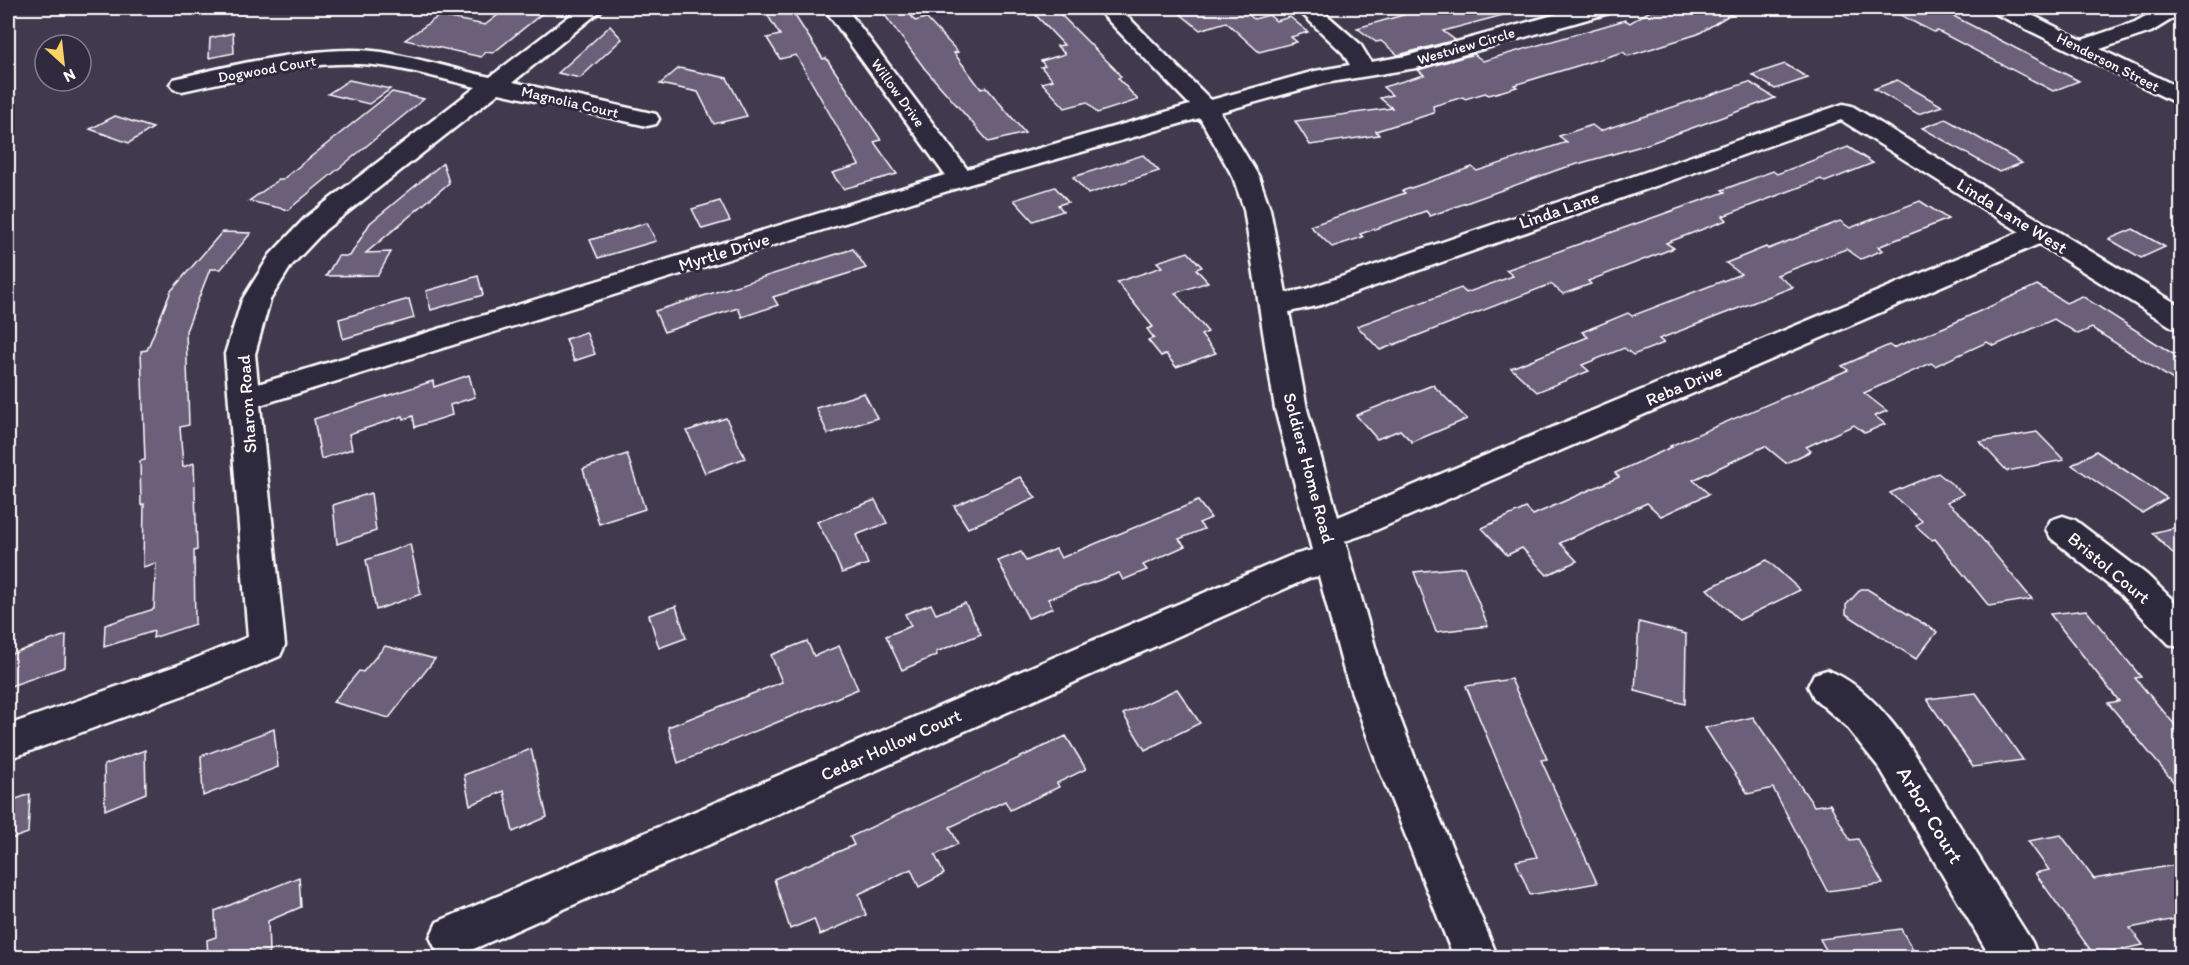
<svg xmlns="http://www.w3.org/2000/svg" width="2189" height="965" font-family="Itim,sans-serif">
	<style>
		.building { fill: #6c5e7a; stroke: #fff; stroke-width: 1.5 }
		.lines { fill: none; stroke-linecap: round; stroke-linejoin: round }
		.minor-casing { stroke: #fff; stroke-width: 5 }
		.minor { fill: #2f2a3d; fill-rule: evenodd }
		.labels { text-anchor: middle; stroke-width: 6; stroke-linejoin: round; paint-order: stroke }
		.far-street-label { font-size: 15px; fill: #fff; stroke: #2f2a3d }
		.street-label { font-size: 18px; fill: #fff; stroke: #2f2a3d }
		.near-street-label { font-size: 21px; fill: #fff; stroke: #2f2a3d }
	</style>
	<rect width="100%" height="100%" fill="#413a4f"/>
	<filter id="ink" filterUnits="userSpaceOnUse"><feTurbulence type="fractalNoise" baseFrequency=".0167" numOctaves="2"/><feDisplacementMap in="SourceGraphic" scale="12" xChannelSelector="R" yChannelSelector="G"/><feConvolveMatrix kernelMatrix="1 2 1 2 8 2 1 2 1" color-interpolation-filters="sRGB"/></filter>
	<g filter="url(#ink)">
		<g class="building">
			<path d="M 507,8 L 549,8 L 493,53 L 486,52 L 481,57 L 405,40 L 439,16 L 485,25 Z"/>
			<path d="M 780,8 L 790,8 L 823,59 L 826,58 L 845,86 L 881,140 L 874,142 L 897,174 L 843,189 L 832,173 L 859,165 L 796,55 L 780,59 L 767,38 L 780,35 L 765,11 Z"/>
			<path d="M 905,8 L 915,21 L 926,18 L 958,52 L 954,53 L 981,89 L 986,87 L 1025,133 L 989,142 L 925,69 L 884,14 Z"/>
			<path d="M 1036,8 L 1054,8 L 1115,69 L 1121,77 L 1118,78 L 1138,100 L 1097,113 L 1087,102 L 1065,108 L 1042,83 L 1053,80 L 1041,67 L 1045,66 L 1041,61 L 1065,54 L 1057,46 L 1064,45 L 1032,11 Z"/>
			<path d="M 1173,8 L 1256,8 L 1257,13 L 1249,15 L 1254,19 L 1269,15 L 1276,21 L 1290,17 L 1308,32 L 1291,37 L 1297,42 L 1259,52 L 1226,22 L 1200,30 Z"/>
			<path d="M 1428,8 L 1506,8 L 1507,14 L 1443,31 L 1455,40 L 1398,55 L 1381,41 L 1376,42 L 1357,28 Z"/>
			<path d="M 1655,8 L 1741,8 L 1698,34 L 1628,56 L 1623,52 L 1514,85 L 1517,87 L 1489,95 L 1485,93 L 1465,99 L 1463,97 L 1433,106 L 1434,113 L 1376,131 L 1379,135 L 1310,145 L 1295,121 L 1392,108 L 1380,98 L 1392,95 L 1383,87 L 1424,75 L 1418,70 L 1474,54 L 1483,61 L 1625,20 L 1630,23 Z"/>
			<path d="M 1887,8 L 1938,8 L 2079,81 L 2053,91 L 1938,31 L 1933,32 Z"/>
			<path d="M 610,26 L 622,39 L 580,78 L 558,73 Z"/>
			<path d="M 233,33 L 234,53 L 209,58 L 210,38 Z"/>
			<path d="M 1785,64 L 1808,78 L 1775,89 L 1752,75 Z"/>
			<path d="M 679,68 L 727,78 L 747,116 L 714,124 L 698,92 L 660,84 Z"/>
			<path d="M 349,80 L 390,89 L 369,104 L 328,94 Z"/>
			<path d="M 1897,80 L 1942,106 L 1918,114 L 1874,89 Z"/>
			<path d="M 1749,82 L 1775,98 L 1645,145 L 1560,169 L 1430,216 L 1426,211 L 1360,234 L 1363,237 L 1332,247 L 1310,226 L 1405,193 L 1402,191 L 1472,167 L 1477,171 L 1567,142 L 1559,136 L 1592,125 L 1600,131 Z"/>
			<path d="M 392,92 L 424,99 L 288,210 L 249,201 L 280,179 L 283,179 Z"/>
			<path d="M 115,116 L 153,128 L 129,143 L 90,129 Z"/>
			<path d="M 1946,119 L 2022,163 L 1999,172 L 1922,128 Z"/>
			<path d="M 1848,147 L 1873,163 L 1825,182 L 1821,179 L 1723,216 L 1727,220 L 1666,243 L 1674,248 L 1588,281 L 1591,284 L 1563,294 L 1551,284 L 1380,350 L 1357,326 L 1461,288 L 1466,293 L 1513,276 L 1506,270 L 1725,192 L 1722,190 L 1773,171 L 1777,174 Z"/>
			<path d="M 1143,155 L 1159,171 L 1088,194 L 1073,177 Z"/>
			<path d="M 443,163 L 449,183 L 366,253 L 391,252 L 378,275 L 326,276 L 338,256 L 350,256 L 370,223 Z"/>
			<path d="M 1055,187 L 1068,202 L 1058,205 L 1063,211 L 1033,221 L 1014,200 Z"/>
			<path d="M 720,201 L 730,221 L 702,229 L 692,209 Z"/>
			<path d="M 1920,201 L 1948,219 L 1878,247 L 1883,250 L 1861,259 L 1846,249 L 1777,275 L 1793,287 L 1659,339 L 1664,343 L 1633,355 L 1624,348 L 1582,365 L 1589,371 L 1537,392 L 1511,368 L 1588,337 L 1582,332 L 1628,313 L 1632,316 L 1741,274 L 1726,263 L 1766,247 L 1768,249 L 1840,221 L 1850,228 Z"/>
			<path d="M 647,223 L 656,241 L 598,258 L 590,240 Z"/>
			<path d="M 2133,229 L 2165,247 L 2141,258 L 2109,239 Z"/>
			<path d="M 222,232 L 251,233 L 221,269 L 210,269 L 186,331 L 189,425 L 180,427 L 183,467 L 194,463 L 197,550 L 194,551 L 195,624 L 153,638 L 154,631 L 104,647 L 105,625 L 154,609 L 156,563 L 143,567 L 144,504 L 141,505 L 140,461 L 145,460 L 141,351 L 147,350 L 171,291 Z"/>
			<path d="M 853,249 L 866,268 L 773,297 L 778,305 L 742,317 L 738,308 L 664,332 L 655,311 Z"/>
			<path d="M 1188,252 L 1202,267 L 1196,269 L 1208,282 L 1175,293 L 1208,332 L 1201,335 L 1216,353 L 1176,367 L 1166,354 L 1161,356 L 1148,340 L 1154,338 L 1147,329 L 1153,327 L 1117,282 L 1162,267 L 1157,262 Z"/>
			<path d="M 478,276 L 483,295 L 431,310 L 426,291 Z"/>
			<path d="M 2037,285 L 2066,303 L 2082,296 L 2181,359 L 2181,385 L 2092,328 L 2078,334 L 2054,319 L 1994,346 L 1987,342 L 1935,366 L 1931,363 L 1864,393 L 1887,411 L 1875,416 L 1885,424 L 1865,433 L 1854,425 L 1806,447 L 1811,451 L 1786,463 L 1765,446 L 1693,480 L 1709,494 L 1661,516 L 1647,503 L 1560,543 L 1577,561 L 1547,575 L 1522,548 L 1507,555 L 1482,528 L 1526,508 L 1533,515 L 1619,477 L 1615,473 L 1672,447 L 1670,446 L 1848,370 L 1842,366 L 1889,345 L 1893,348 L 1947,326 Z"/>
			<path d="M 409,299 L 414,318 L 343,339 L 339,319 Z"/>
			<path d="M 586,332 L 595,354 L 574,361 L 566,339 Z"/>
			<path d="M 469,375 L 475,397 L 450,405 L 452,415 L 415,427 L 413,416 L 404,419 L 403,416 L 349,434 L 352,449 L 321,459 L 314,419 L 433,381 L 434,387 Z"/>
			<path d="M 1433,385 L 1467,419 L 1412,442 L 1400,430 L 1377,439 L 1356,415 Z"/>
			<path d="M 864,393 L 877,418 L 828,434 L 816,408 Z"/>
			<path d="M 726,418 L 745,458 L 705,473 L 687,431 Z"/>
			<path d="M 2037,432 L 2064,460 L 2007,471 L 1980,442 Z"/>
			<path d="M 2096,451 L 2167,498 L 2142,513 L 2072,465 Z"/>
			<path d="M 627,454 L 645,509 L 599,524 L 583,469 Z"/>
			<path d="M 1938,473 L 1964,494 L 1947,502 L 1963,516 L 2032,599 L 1989,606 L 1935,539 L 1932,540 L 1916,526 L 1922,521 L 1890,493 Z"/>
			<path d="M 1020,477 L 1036,498 L 968,528 L 954,506 Z"/>
			<path d="M 371,493 L 376,531 L 337,544 L 333,505 Z"/>
			<path d="M 875,500 L 887,523 L 856,535 L 868,564 L 842,573 L 830,545 L 817,522 Z"/>
			<path d="M 1198,501 L 1211,518 L 1199,523 L 1204,529 L 1179,539 L 1185,546 L 1143,565 L 1147,570 L 1123,580 L 1119,573 L 1048,599 L 1053,608 L 1028,618 L 998,561 L 1021,552 L 1026,561 L 1056,549 L 1061,558 Z"/>
			<path d="M 2181,526 L 2181,561 L 2152,533 Z"/>
			<path d="M 410,544 L 421,594 L 376,610 L 366,560 Z"/>
			<path d="M 1767,560 L 1800,590 L 1739,620 L 1707,589 Z"/>
			<path d="M 1464,567 L 1488,626 L 1436,632 L 1414,572 Z"/>
			<path d="M 1861,589 L 1867,589 L 1937,632 L 1916,659 L 1846,614 L 1846,605 Z"/>
			<path d="M 965,603 L 981,634 L 936,652 L 937,655 L 902,670 L 886,636 L 911,626 L 905,614 L 931,604 L 936,614 Z"/>
			<path d="M 676,606 L 686,638 L 659,648 L 649,615 Z"/>
			<path d="M 2086,610 L 2141,677 L 2135,678 L 2181,732 L 2181,791 L 2108,703 L 2119,701 L 2050,614 Z"/>
			<path d="M 1639,622 L 1686,634 L 1685,704 L 1635,691 Z"/>
			<path d="M 66,635 L 65,667 L 8,687 L 8,655 Z"/>
			<path d="M 807,641 L 814,656 L 839,646 L 858,689 L 678,763 L 668,727 L 782,682 L 771,655 Z"/>
			<path d="M 385,646 L 435,659 L 389,718 L 333,702 L 359,671 L 363,672 Z"/>
			<path d="M 1511,679 L 1547,759 L 1541,760 L 1597,883 L 1530,895 L 1516,861 L 1537,857 L 1466,686 Z"/>
			<path d="M 1177,689 L 1200,723 L 1145,750 L 1123,714 Z"/>
			<path d="M 1976,693 L 2023,760 L 1973,767 L 1927,699 Z"/>
			<path d="M 1753,717 L 1814,806 L 1830,804 L 1850,840 L 1858,839 L 1883,884 L 1827,891 L 1773,788 L 1748,794 L 1705,728 Z"/>
			<path d="M 274,729 L 278,767 L 203,796 L 201,756 Z"/>
			<path d="M 1066,736 L 1086,769 L 1057,783 L 1059,787 L 1010,810 L 1005,801 L 950,827 L 958,844 L 935,855 L 944,874 L 919,887 L 911,869 L 859,894 L 866,915 L 820,935 L 814,919 L 790,929 L 774,879 L 854,845 L 850,837 Z"/>
			<path d="M 531,749 L 547,817 L 513,832 L 504,791 L 470,805 L 464,775 Z"/>
			<path d="M 145,750 L 146,793 L 105,810 L 104,765 Z"/>
			<path d="M 30,794 L 28,833 L 8,840 L 8,802 Z"/>
			<path d="M 2061,835 L 2094,879 L 2181,864 L 2181,918 L 2130,928 L 2143,945 L 2094,955 L 2035,873 L 2049,870 L 2028,841 Z"/>
			<path d="M 299,877 L 301,907 L 268,921 L 269,953 L 258,957 L 208,957 L 207,940 L 216,937 L 215,911 Z"/>
			<path d="M 1901,929 L 1917,957 L 1830,957 L 1820,939 Z"/>
		</g>
		<g class="lines">
			<g class="minor-casing">
				<g id="minor">
					<path d="M 580,8 L 604,8 L 513,82 L 656,114 L 659,119 L 656,124 L 647,126 L 499,93 L 325,230 L 291,266 L 270,300 L 255,354 L 258,384 L 945,175 L 824,8 L 846,8 L 967,169 L 1190,105 L 1096,8 L 1119,8 L 1211,100 L 1315,71 L 1350,65 L 1343,53 L 1296,8 L 1319,8 L 1360,44 L 1371,62 L 1406,56 L 1579,8 L 1612,8 L 1609,13 L 1416,68 L 1325,83 L 1220,112 L 1259,177 L 1270,209 L 1286,293 L 1306,289 L 1843,104 L 1852,106 L 2182,307 L 2182,330 L 2172,327 L 2039,244 L 1369,533 L 1345,541 L 1382,671 L 1418,766 L 1498,958 L 1454,958 L 1378,766 L 1344,671 L 1319,576 L 1309,578 L 467,952 L 455,958 L 437,952 L 430,937 L 437,922 L 1290,556 L 1312,550 L 1275,409 L 1244,209 L 1233,177 L 1200,118 L 970,184 L 260,405 L 285,645 L 280,656 L 209,686 L 8,759 L 8,725 L 184,663 L 248,637 L 225,354 L 242,300 L 270,255 L 305,218 L 476,87 C 445,80 413,70 382,66 C 316,57 246,78 182,91 L 174,89 L 170,84 L 174,79 C 231,65 324,43 382,52 C 418,58 454,69 490,77 ZM 1841,120 L 2020,232 L 1338,517 L 1307,409 L 1289,312 L 1321,305 Z"/>
					<path d="M 1991,8 L 2018,8 L 2082,40 L 2135,22 L 2160,8 L 2182,8 L 2182,13 L 2151,32 L 2100,49 L 2182,89 L 2182,106 L 1994,13 Z"/>
					<path d="M 2063,516 L 2075,520 L 2147,575 L 2182,609 L 2182,648 L 2169,644 L 2121,595 L 2051,538 L 2046,529 L 2051,520 Z"/>
					<path d="M 1827,670 C 1884,690 1928,776 1959,825 C 1983,864 2007,903 2032,942 L 2038,958 L 1991,958 L 1881,770 L 1846,726 L 1814,698 L 1808,686 L 1814,674 Z"/>
				</g>
			</g>
			<use href="#minor" class="minor"/>
		</g>
	</g>
	<g class="labels">
		<g class="far-street-label">
			<text transform="translate(1466 46) rotate(-16)" y="5">Westview Circle</text>
			<text transform="translate(2108 62) rotate(27)" y="5">Henderson Street</text>
			<text transform="translate(267 69) rotate(-10)" y="5">Dogwood Court</text>
			<text transform="translate(898 93) rotate(54)" y="5">Willow Drive</text>
			<text transform="translate(570 102) rotate(13)" y="5">Magnolia Court</text>
		</g>
		<g class="street-label">
			<text transform="translate(1559 210) rotate(-19)" y="6">Linda Lane</text>
			<text transform="translate(2012 216) rotate(32)" y="6">Linda Lane West</text>
			<text transform="translate(724 252) rotate(-17)" y="6">Myrtle Drive</text>
			<text transform="translate(1684 385) rotate(-23)" y="6">Reba Drive</text>
			<text transform="translate(247 404) rotate(-94)" y="6">Sharon Road</text>
			<text transform="translate(1309 468) rotate(75)" y="6">Soldiers Home Road</text>
			<text transform="translate(2109 568) rotate(40)" y="6">Bristol Court</text>
			<text transform="translate(891 745) rotate(-24)" y="6">Cedar Hollow Court</text>
		</g>
		<g class="near-street-label">
			<text transform="translate(1930 815) rotate(59)" y="7">Arbor Court</text>
		</g>
	</g>
	<rect width="2189" height="965" fill="none" stroke="#2f2a3d" stroke-width="30"/>
	<rect x="15" y="15" width="2159" height="935" fill="none" stroke="#fff" stroke-width="2" filter="url(#ink)"/>
	<g transform="translate(63 63) rotate(153)"><circle r="28" fill="#2f2a3d" stroke="#827f8b" stroke-width="1.5"/>
	<path d="M0-4.5L10 22L0 15L-10 22Z" fill="#ffd166"/>
	<text y="-9" font-size="16" font-weight="bold" text-anchor="middle" fill="#ffffff">N</text>
	</g>
</svg>
